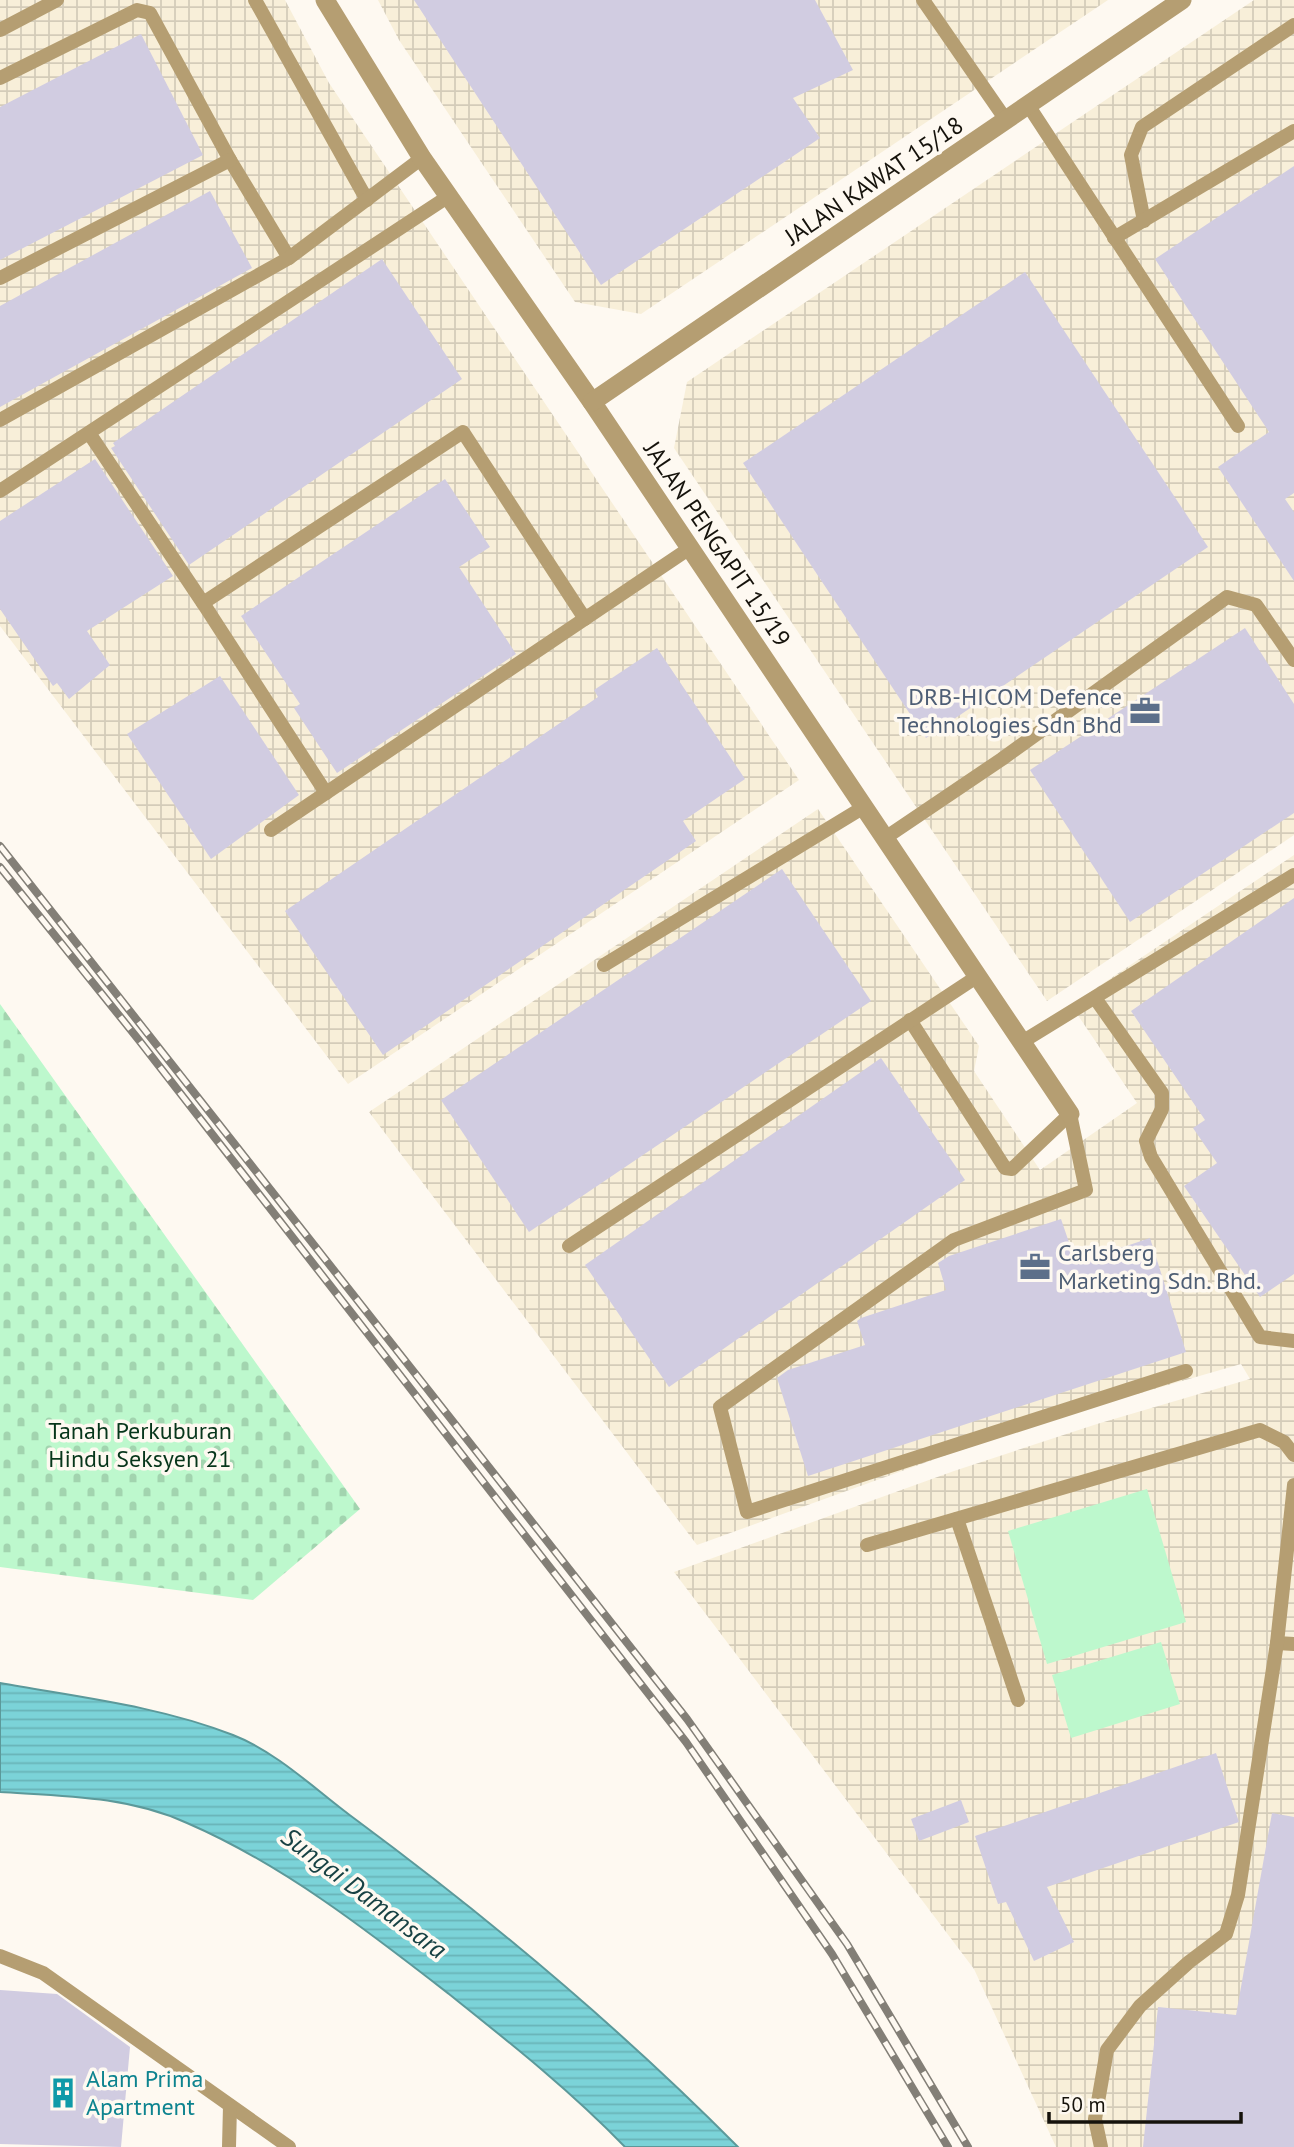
<svg xmlns="http://www.w3.org/2000/svg" width="1294" height="2147" font-family="'PT Sans',sans-serif">
	<style>
		.industrial { fill: url(#industrial-grid) }
		.cemetery { fill: url(#cemetery-stones) }
		.pitch { fill: #bdf8cd }
		.water { fill: url(#water-rules); stroke: #5c999a; stroke-width: 2 }
		.building { fill: #d1cce1 }
		.lines { fill: none; stroke-linecap: round; stroke-linejoin: round }
		.service { stroke: #b59e72; stroke-width: 14 }
		.minor { stroke: #b59e72; stroke-width: 19 }
		.rail-casing { stroke: #837f77; stroke-width: 8 }
		.rail { stroke: #fef9f1; stroke-width: 5; stroke-dasharray: 16; stroke-linecap: butt }
		.labels { text-anchor: middle; stroke-width: 7; stroke-linejoin: round; paint-order: stroke }
		.street-label { font-size: 24px; fill: #15120b; stroke: #fef9f1 }
		.service-label { font-size: 24px; fill: #4e5e75; stroke: #fef9f1; text-anchor: end }
		.park-label { font-size: 24px; fill: #07361b; stroke: #fef9f1 }
		.culture-label { font-size: 24px; fill: #0d838f; stroke: #fef9f1; text-anchor: start }
		.water-label { font-size: 26px; font-style: italic; fill: #184244; stroke: #fef9f1 }
	</style>
	<defs>
		<pattern id="industrial-grid" width="8" height="8" patternUnits="userSpaceOnUse" patternTransform="scale(1.75)"><rect width="8" height="8" fill="#f8efd9"/><path d="M0 4h8M4 0v8" fill="none" stroke="#d4ccb9"/></pattern>
		<pattern id="cemetery-stones" width="16" height="16" patternUnits="userSpaceOnUse" patternTransform="scale(1.75)"><rect width="16" height="16" fill="#bdf8cd"/><path d="M2 7V4a2 2 0 0 1 4 0v3zM10 15v-3a2 2 0 0 1 4 0v3z" fill="#a2d4af"/></pattern>
		<pattern id="water-rules" width="6" height="5" patternUnits="userSpaceOnUse" patternTransform="scale(1.75)"><rect width="6" height="5" fill="#7bd3d8"/><path d="M0 2.5h6" fill="none" stroke="#69b4b8"/></pattern>
	</defs>
	<rect width="100%" height="100%" fill="#fef9f1"/>
	<g class="industrial">
		<path d="M 0,0 L 285,0 L 329,83 L 799,780 L 348,1084 L 0,626 Z"/>
		<path d="M 378,0 L 1108,0 L 641,314 L 575,302 L 399,40 Z"/>
		<path d="M 1254,0 L 1294,0 L 1294,835 L 1047,1001 L 674,448 L 687,382 Z"/>
		<path d="M 818,809 L 979,1046 L 974,1071 L 1040,1170 L 1137,1103 L 1071,1005 L 1294,855 L 1294,2147 L 1056,2147 L 974,1969 L 674,1572 L 954,1471 L 1097,1424 L 1250,1379 L 1241,1364 L 1092,1407 L 949,1454 L 697,1545 L 369,1112 Z"/>
	</g>
	<path class="cemetery" d="M 0,1004 L 360,1509 L 253,1600 L 0,1567 Z"/>
	<g class="pitch">
		<path d="M 1147,1489 L 1186,1622 L 1047,1664 L 1008,1531 Z"/>
		<path d="M 1161,1642 L 1180,1704 L 1071,1738 L 1052,1675 Z"/>
	</g>
	<path class="water" d="M 0,1683 C 78,1697 159,1706 233,1735 C 277,1752 317,1791 355,1819 C 490,1919 620,2028 738,2147 L 625,2147 C 571,2091 509,2042 449,1994 C 368,1931 282,1864 187,1823 C 128,1796 63,1796 0,1792 Z"/>
	<g class="building">
		<path d="M 414,0 L 815,0 L 853,70 L 793,98 L 820,138 L 601,285 Z"/>
		<path d="M 141,34 L 203,155 L 0,260 L 0,107 Z"/>
		<path d="M 1294,166 L 1294,493 L 1285,499 L 1294,512 L 1294,581 L 1218,467 L 1269,432 L 1155,259 Z"/>
		<path d="M 210,191 L 252,268 L 0,407 L 0,306 Z"/>
		<path d="M 382,259 L 462,379 L 189,565 L 111,448 L 115,446 L 113,443 Z"/>
		<path d="M 1025,272 L 1208,547 L 926,738 L 743,463 Z"/>
		<path d="M 95,459 L 173,576 L 87,631 L 110,665 L 69,699 L 57,683 L 53,686 L 0,609 L 0,521 Z"/>
		<path d="M 445,479 L 490,547 L 459,567 L 516,654 L 337,773 L 294,708 L 300,704 L 241,616 Z"/>
		<path d="M 1245,628 L 1294,704 L 1294,813 L 1130,922 L 1030,770 Z"/>
		<path d="M 657,648 L 745,779 L 683,821 L 696,841 L 383,1055 L 285,911 L 598,697 L 594,690 Z"/>
		<path d="M 220,676 L 299,795 L 211,859 L 127,734 Z"/>
		<path d="M 782,869 L 871,1001 L 529,1232 L 441,1100 Z"/>
		<path d="M 1294,898 L 1294,1274 L 1260,1297 L 1184,1186 L 1217,1163 L 1193,1128 L 1205,1120 L 1131,1011 Z"/>
		<path d="M 881,1058 L 965,1180 L 669,1387 L 585,1265 Z"/>
		<path d="M 1061,1219 L 1076,1263 L 1150,1238 L 1186,1352 L 808,1476 L 777,1378 L 788,1370 L 865,1345 L 857,1321 L 861,1318 L 946,1290 L 938,1263 L 949,1256 Z"/>
		<path d="M 1216,1753 L 1239,1822 L 1047,1887 L 1074,1942 L 1034,1961 L 1006,1902 L 998,1904 L 975,1836 Z"/>
		<path d="M 961,1800 L 969,1822 L 919,1841 L 911,1819 Z"/>
		<path d="M 1272,1813 L 1294,1817 L 1294,2147 L 1143,2147 L 1158,2007 L 1236,2015 Z"/>
		<path d="M 0,1990 L 57,1994 L 130,2047 L 121,2147 L 0,2144 Z"/>
	</g>
	<g class="lines">
		<g class="service">
			<path d="M 255,0 L 367,200"/>
			<path d="M 923,0 L 1006,120"/>
			<path d="M 0,30 L 57,0"/>
			<path d="M 0,78 L 137,10 L 150,13 L 230,160 L 289,258"/>
			<path d="M 1028,105 L 1238,426"/>
			<path d="M 1144,221 L 1131,155 L 1142,127 L 1294,25"/>
			<path d="M 1114,238 L 1294,131"/>
			<path d="M 0,278 L 230,160"/>
			<path d="M 0,420 L 289,258 L 422,158"/>
			<path d="M 89,433 L 203,603"/>
			<path d="M 0,491 L 449,196"/>
			<path d="M 326,793 L 203,603 L 463,432 L 585,619"/>
			<path d="M 271,830 L 690,548"/>
			<path d="M 885,838 L 1002,759 L 1227,597 L 1256,605 L 1294,660"/>
			<path d="M 604,965 L 864,807"/>
			<path d="M 1095,998 L 1162,1093 L 1162,1109 L 1146,1141 L 1151,1157 L 1260,1337 L 1294,1341"/>
			<path d="M 910,1020 L 1005,1168 L 1012,1169 L 1070,1114"/>
			<path d="M 1022,1042 L 1294,875"/>
			<path d="M 1070,1114 L 1086,1190 L 954,1240 L 720,1407 L 747,1512 L 1186,1371"/>
			<path d="M 569,1246 L 978,976"/>
			<path d="M 957,1519 L 1018,1700"/>
			<path d="M 867,1545 L 1260,1430 L 1284,1442 L 1294,1455"/>
			<path d="M 1277,1643 L 1294,1644"/>
			<path d="M 0,1956 L 43,1973 L 289,2147"/>
			<path d="M 229,2147 L 230,2106"/>
			<path d="M 1101,2147 L 1095,2119 L 1107,2050 L 1140,2006 L 1189,1962 L 1226,1934 L 1238,1895 L 1277,1643 L 1294,1485"/>
		</g>
		<g class="minor">
			<path d="M 325,0 L 422,158 L 592,402 L 1070,1114"/>
			<path d="M 592,402 L 1182,0"/>
		</g>
		<g class="rail-casing">
			<g id="rail">
				<path d="M 0,846 L 687,1719 L 847,1944 L 968,2147"/>
				<path d="M 0,867 L 138,1039 L 686,1742 L 832,1954 L 948,2147"/>
			</g>
		</g>
		<use href="#rail" class="rail"/>
	</g>
	<defs>
		<g id="office-bare" transform="scale(2.415)"><path d="M-6-3h4V-5.5h4V-3h4V5H-6ZM-1-4.5V-3h2v-1.5ZM-6 0V1H6V0Z" fill="#5c6f8a" stroke="#fef9f1" stroke-width="2.5" paint-order="stroke"/></g>
		<g id="building-bare" transform="scale(2.415)"><path d="M-4-6H4V6H1V3H-1V6H-4ZM-2.5-4.3h1.7v1.8h-1.7ZM.8-4.3h1.7v1.8H.8ZM-2.5-1h1.7V.8h-1.7ZM.8-1h1.7V.8H.8Z" fill="#0f9aa8" stroke="#fef9f1" stroke-width="2.5" paint-order="stroke"/></g>
	</defs>
	<g fill-rule="evenodd">
		<use href="#office-bare" x="1145" y="711"/>
		<use href="#office-bare" x="1035" y="1267"/>
		<use href="#building-bare" x="63" y="2093"/>
	</g>
	<g class="labels">
		<g class="street-label">
			<text transform="translate(874 181) rotate(-34)" y="8">JALAN KAWAT 15/18</text>
			<text transform="translate(717 544) rotate(56)" y="8">JALAN PENGAPIT 15/19</text>
		</g>
		<g class="service-label">
			<text x="1122" y="705">DRB-HICOM Defence<tspan x="1122" dy="28">Technologies Sdn Bhd</tspan></text>
			<text x="1058" y="1261" text-anchor="start">Carlsberg<tspan x="1058" dy="28">Marketing Sdn. Bhd.</tspan></text>
		</g>
		<g class="park-label">
			<text x="140" y="1439">Tanah Perkuburan<tspan x="140" dy="28">Hindu Seksyen 21</tspan></text>
		</g>
		<g class="culture-label">
			<text x="86" y="2087">Alam Prima<tspan x="86" dy="28">Apartment</tspan></text>
		</g>
		<g class="water-label">
			<text transform="translate(364 1893) rotate(37)" y="9">Sungai Damansara</text>
		</g>
	</g>
	<path d="M1049 2112v10h192v-10" fill="none" stroke="#15120b" stroke-width="3.5"/>
	<text x="1060" y="2112" font-size="21" fill="#15120b" stroke="#fef9f1" stroke-width="5" paint-order="stroke">50 m</text>
</svg>
